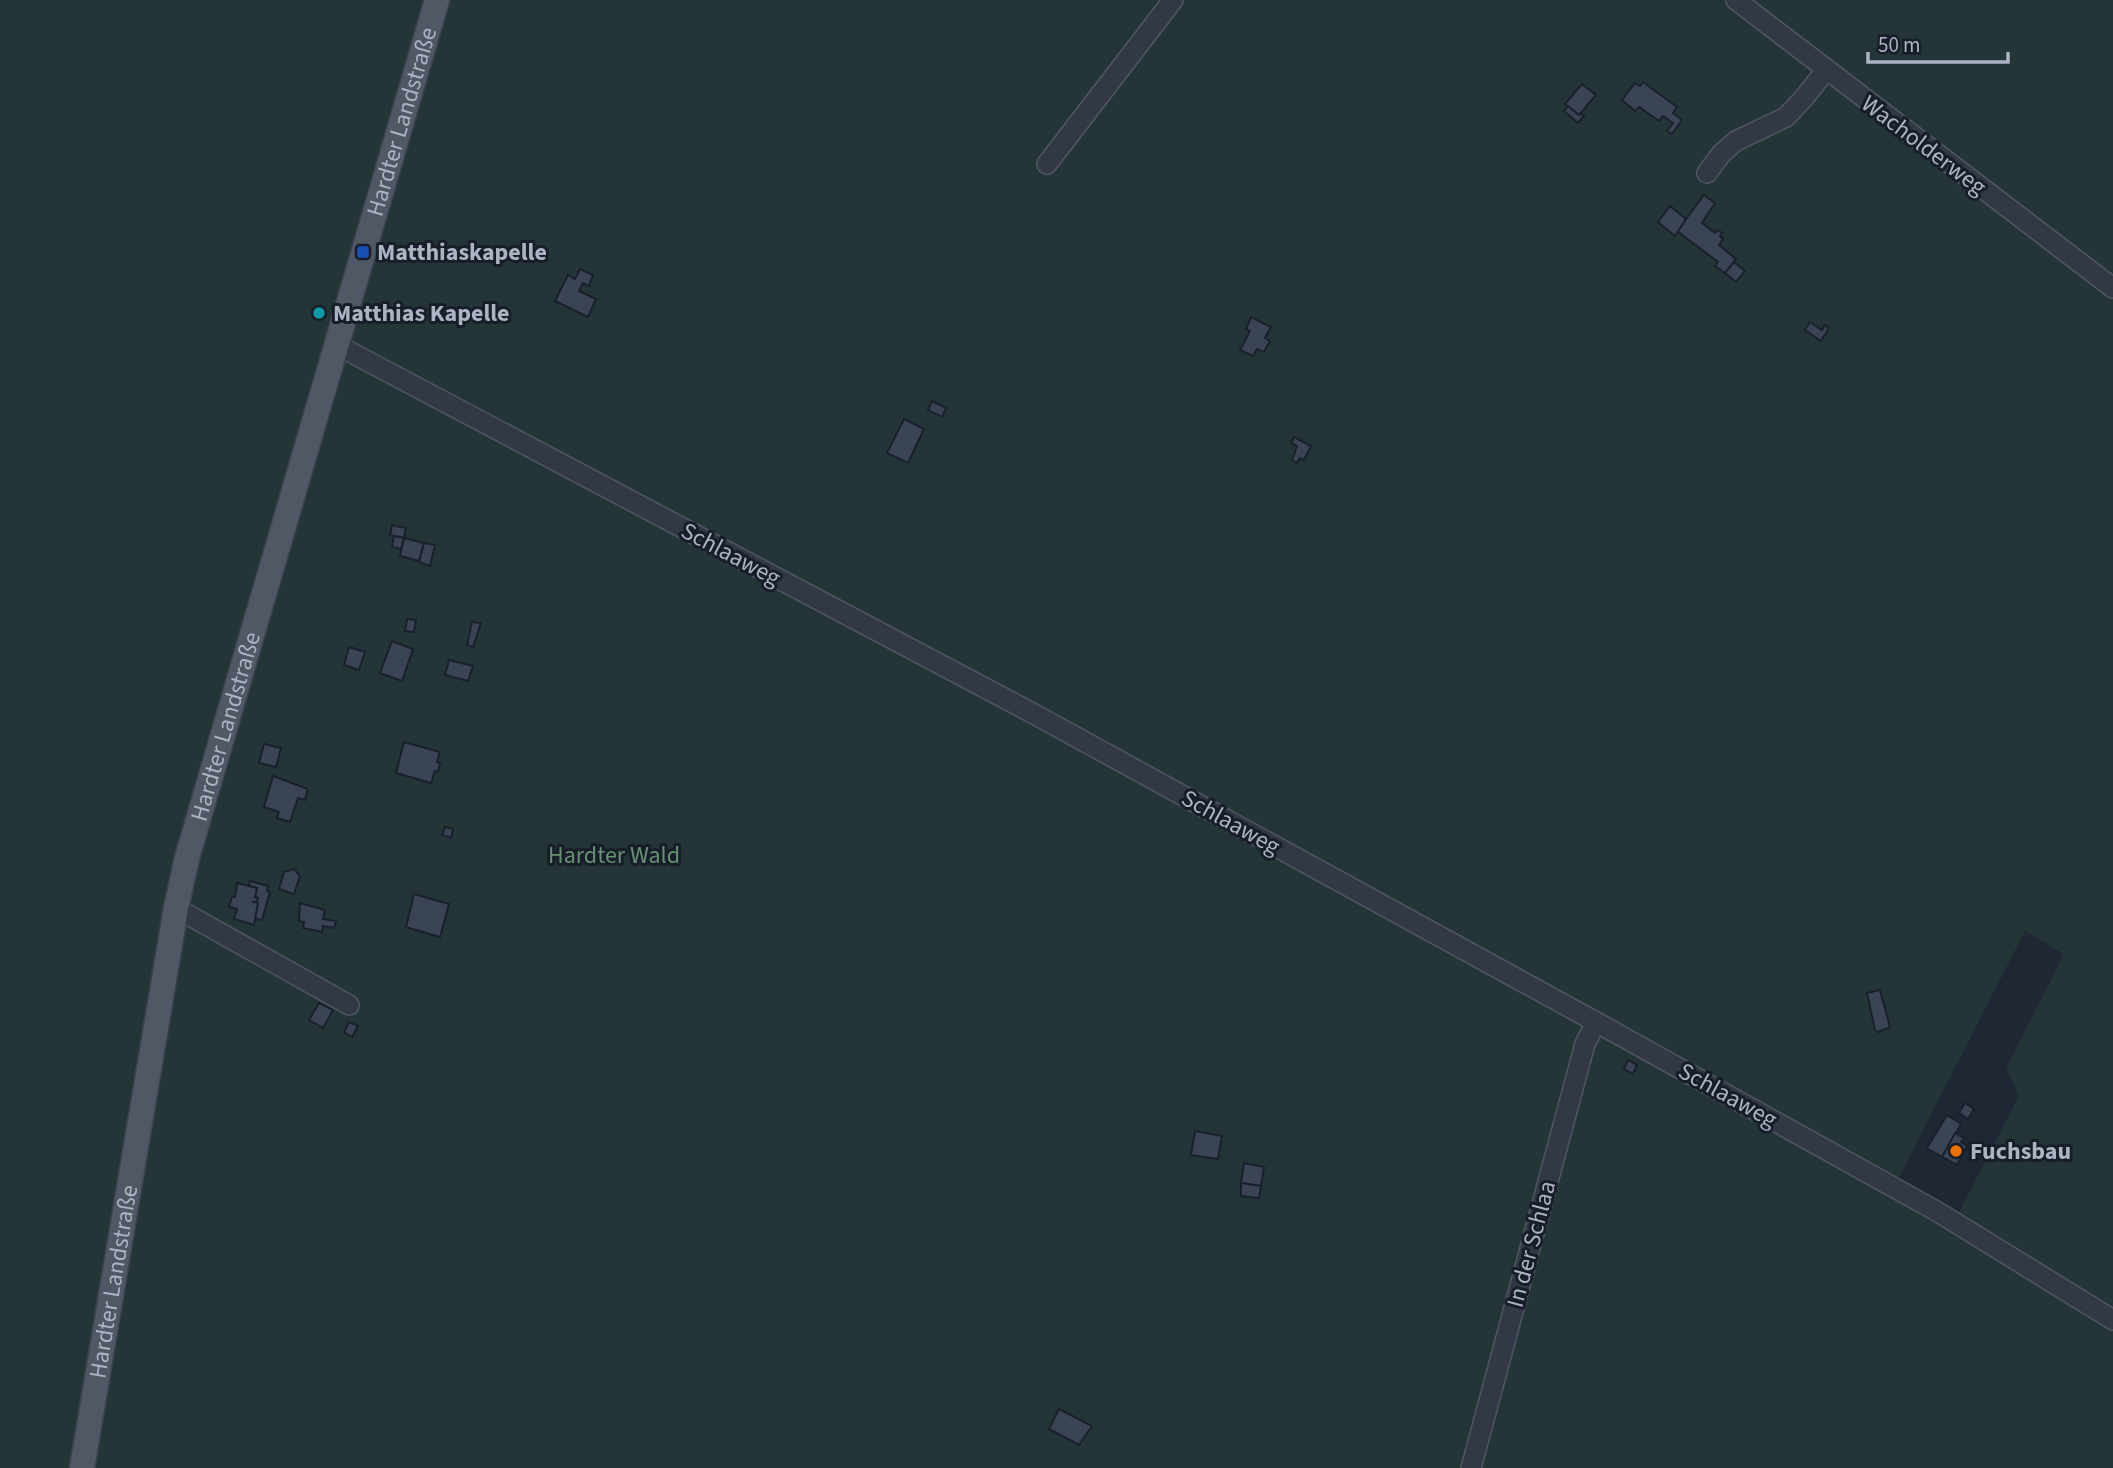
<svg xmlns="http://www.w3.org/2000/svg" width="2113" height="1468" font-family="'Source Sans 3',sans-serif">
	<style>
		.green { fill: #243537; fill-rule: evenodd }
		.building { fill: #3b4455; stroke: #1a202b; stroke-width: 2 }
		.lines { fill: none; stroke-linecap: round; stroke-linejoin: round }
		.minor-casing { stroke: #505663; stroke-width: 22 }
		.major-casing { stroke: #3c424e; stroke-width: 27 }
		.minor { stroke: #323945; stroke-width: 19 }
		.major { stroke: #505765; stroke-width: 24 }
		.transit-dot { fill: #1a4fb4; stroke: #181e29; stroke-width: 2.5 }
		.culture-dot { fill: #0f9aa8; stroke: #181e29; stroke-width: 2.5 }
		.food-dot { fill: #e8710a; stroke: #181e29; stroke-width: 2.5 }
		.labels { text-anchor: middle; stroke-width: 6; stroke-linejoin: round; paint-order: stroke }
		.street-label { font-size: 24px; fill: #acb3c2; stroke: #181e29 }
		.poi-label { font-size: 24px; font-weight: bold; fill: #acb3c2; stroke: #181e29; text-anchor: start }
		.park-label { font-size: 24px; fill: #659172; stroke: #181e29 }
	</style>
	<rect width="100%" height="100%" fill="#1f2734"/>
	<path class="green" d="M 0,0 L 2113,0 L 2113,1468 L 0,1468 ZM 2025,931 L 2064,954 L 2006,1069 L 2019,1096 L 1958,1214 L 1897,1181 Z"/>
	<g class="building">
		<path d="M 1643,82 L 1677,107 L 1673,113 L 1682,120 L 1672,134 L 1667,131 L 1673,123 L 1663,116 L 1659,121 L 1639,107 L 1635,111 L 1622,100 L 1635,83 L 1640,86 Z"/>
		<path d="M 1582,84 L 1596,95 L 1579,115 L 1565,104 Z"/>
		<path d="M 1568,106 L 1579,115 L 1581,114 L 1584,116 L 1578,123 L 1564,111 Z"/>
		<path d="M 1704,195 L 1715,203 L 1702,223 L 1715,233 L 1718,230 L 1722,233 L 1720,236 L 1723,239 L 1719,245 L 1736,259 L 1725,273 L 1715,266 L 1718,262 L 1677,231 Z"/>
		<path d="M 1670,206 L 1686,219 L 1675,236 L 1658,222 Z"/>
		<path d="M 1734,262 L 1745,271 L 1736,282 L 1725,273 Z"/>
		<path d="M 580,269 L 593,275 L 589,286 L 583,283 L 579,291 L 596,299 L 588,317 L 555,301 L 568,275 L 575,279 Z"/>
		<path d="M 1251,317 L 1271,327 L 1265,338 L 1270,341 L 1264,352 L 1257,349 L 1253,356 L 1240,350 L 1250,331 L 1246,329 Z"/>
		<path d="M 1810,322 L 1822,330 L 1825,325 L 1829,328 L 1821,341 L 1805,330 Z"/>
		<path d="M 932,401 L 946,408 L 942,417 L 928,410 Z"/>
		<path d="M 904,419 L 924,429 L 908,463 L 887,453 Z"/>
		<path d="M 1294,437 L 1311,446 L 1304,460 L 1300,458 L 1297,463 L 1292,460 L 1297,446 L 1291,443 Z"/>
		<path d="M 392,525 L 406,528 L 404,538 L 390,535 Z"/>
		<path d="M 394,536 L 404,538 L 401,549 L 392,547 Z"/>
		<path d="M 404,538 L 424,543 L 419,561 L 400,556 Z"/>
		<path d="M 424,543 L 435,545 L 430,566 L 419,562 Z"/>
		<path d="M 407,619 L 416,620 L 414,632 L 405,631 Z"/>
		<path d="M 472,622 L 481,623 L 473,647 L 467,645 Z"/>
		<path d="M 392,641 L 413,649 L 402,681 L 380,673 Z"/>
		<path d="M 349,647 L 365,652 L 359,670 L 344,665 Z"/>
		<path d="M 449,660 L 473,666 L 468,681 L 445,675 Z"/>
		<path d="M 404,742 L 440,752 L 437,762 L 440,763 L 438,772 L 435,771 L 431,783 L 396,773 Z"/>
		<path d="M 264,744 L 281,748 L 276,767 L 259,763 Z"/>
		<path d="M 273,776 L 308,789 L 305,800 L 298,798 L 290,822 L 277,818 L 279,812 L 264,807 Z"/>
		<path d="M 445,827 L 453,829 L 451,838 L 442,835 Z"/>
		<path d="M 294,869 L 300,876 L 294,894 L 279,889 L 284,872 Z"/>
		<path d="M 250,881 L 268,886 L 267,891 L 270,892 L 262,920 L 254,918 L 258,903 L 254,902 L 257,901 L 258,898 L 255,897 L 257,888 L 249,886 Z"/>
		<path d="M 237,883 L 257,888 L 255,897 L 258,898 L 257,901 L 254,902 L 258,903 L 254,925 L 234,919 L 237,909 L 229,907 L 232,897 L 235,897 Z"/>
		<path d="M 414,894 L 449,904 L 440,937 L 406,927 Z"/>
		<path d="M 300,903 L 325,910 L 323,919 L 336,921 L 334,928 L 323,926 L 322,932 L 303,928 L 304,922 L 299,921 Z"/>
		<path d="M 1880,990 L 1890,1027 L 1878,1032 L 1875,1030 L 1867,993 Z"/>
		<path d="M 319,1003 L 333,1010 L 323,1028 L 309,1020 Z"/>
		<path d="M 349,1022 L 358,1026 L 352,1037 L 344,1032 Z"/>
		<path d="M 1628,1060 L 1637,1065 L 1633,1074 L 1624,1069 Z"/>
		<path d="M 1965,1103 L 1974,1109 L 1968,1119 L 1959,1113 Z"/>
		<path d="M 1947,1115 L 1961,1124 L 1942,1157 L 1927,1148 Z"/>
		<path d="M 1195,1131 L 1222,1136 L 1218,1159 L 1191,1155 Z"/>
		<path d="M 1955,1133 L 1964,1138 L 1961,1142 L 1967,1146 L 1957,1165 L 1942,1157 Z"/>
		<path d="M 1244,1163 L 1264,1167 L 1261,1186 L 1241,1183 Z"/>
		<path d="M 1241,1183 L 1261,1186 L 1259,1198 L 1241,1196 Z"/>
		<path d="M 1059,1409 L 1092,1426 L 1079,1445 L 1049,1429 Z"/>
	</g>
	<g class="lines">
		<g class="minor-casing">
			<g id="minor">
				<path d="M 1736,0 L 2113,288"/>
				<path d="M 1047,164 L 1173,0"/>
				<path d="M 1707,173 L 1721,154 L 1736,141 L 1786,117 L 1804,98 L 1826,70"/>
				<path d="M 337,345 L 1034,714 L 1596,1022 L 1938,1212 L 2113,1320"/>
				<path d="M 176,908 L 349,1005"/>
				<path d="M 1471,1468 L 1585,1044 L 1596,1022"/>
			</g>
		</g>
		<g class="major-casing">
			<g id="major">
				<path id="s1" d="M 82,1468 L 176,908 L 187,858 L 437,0"/>
			</g>
		</g>
		<use href="#minor" class="minor"/>
		<use href="#major" class="major"/>
	</g>
	<rect class="transit-dot" x="356" y="245" width="14" height="14" rx="3.5"/>
	<circle class="culture-dot" cx="319" cy="313" r="7"/>
	<circle class="food-dot" cx="1956" cy="1151" r="7"/>
	<g class="labels">
		<g class="street-label">
			<text dy="8" stroke="none"><textPath href="#s1" startOffset="1386">Hardter Landstraße</textPath></text>
			<text transform="translate(1924 145) rotate(37)" y="8">Wacholderweg</text>
			<text transform="translate(731 554) rotate(28)" y="8">Schlaaweg</text>
			<text dy="8" stroke="none"><textPath href="#s1" startOffset="756">Hardter Landstraße</textPath></text>
			<text transform="translate(1231 822) rotate(29)" y="8">Schlaaweg</text>
			<text transform="translate(1728 1095) rotate(29)" y="8">Schlaaweg</text>
			<text transform="translate(1531 1244) rotate(-75)" y="8">In der Schlaa</text>
			<text dy="8" stroke="none"><textPath href="#s1" startOffset="189">Hardter Landstraße</textPath></text>
		</g>
		<g class="poi-label">
			<text x="377" y="260">Matthiaskapelle</text>
			<text x="333" y="321">Matthias Kapelle</text>
			<text x="1970" y="1159">Fuchsbau</text>
		</g>
		<g class="park-label">
			<text x="614" y="863">Hardter Wald</text>
		</g>
	</g>
	<path d="M1868 52v10h140v-10" fill="none" stroke="#acb3c2" stroke-width="3.5"/>
	<text x="1878" y="52" font-size="21" fill="#acb3c2" stroke="#181e29" stroke-width="5" paint-order="stroke">50 m</text>
</svg>
